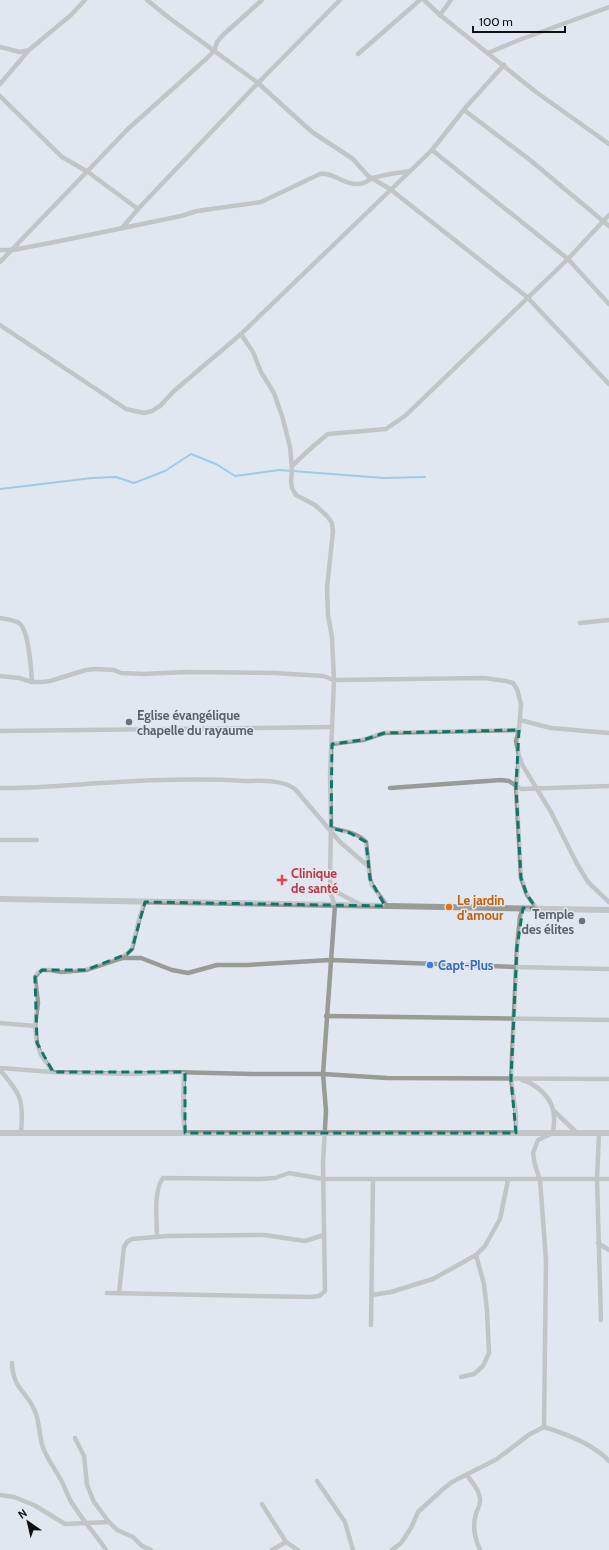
<svg xmlns="http://www.w3.org/2000/svg" width="609" height="1550" font-family="Cabin,sans-serif">
	<style>
		.lines { fill: none; stroke-linecap: round; stroke-linejoin: round }
		.stream { stroke: #46aadc; stroke-width: 2 }
		.minor { stroke: #999b97; stroke-width: 4.5 }
		.tertiary { stroke: #999b97; stroke-width: 6 }
		.marked { fill: none; stroke: #0f766e; stroke-width: 3; stroke-dasharray: 8 5; stroke-linejoin: round }
		.worship-dot { fill: #6b7280; stroke: #e1e7f1; stroke-width: 1.5 }
		.health-dot { fill: #e0444e; stroke: #e1e7f1; stroke-width: 1.5 }
		.food-dot { fill: #e8710a; stroke: #e1e7f1; stroke-width: 1.5 }
		.shop-dot { fill: #3f7fe0; stroke: #e1e7f1; stroke-width: 1.5 }
		.labels { text-anchor: middle; stroke-width: 3; stroke-linejoin: round; paint-order: stroke }
		.worship-label { font-size: 13px; font-weight: bold; fill: #5b616d; stroke: #e1e7f1; text-anchor: start }
		.health-label { font-size: 13px; font-weight: bold; fill: #be3a42; stroke: #e1e7f1; text-anchor: start }
		.food-label { font-size: 13px; font-weight: bold; fill: #c56008; stroke: #e1e7f1; text-anchor: start }
		.shop-label { font-size: 13px; font-weight: bold; fill: #366cbe; stroke: #e1e7f1; text-anchor: start }
	</style>
	<rect width="100%" height="100%" fill="#e1e7f1"/>
	<g class="lines">
		<path class="stream" d="M 0,489 L 92,478 L 116,477 L 134,483 L 165,471 L 191,454 L 216,464 L 235,476 L 279,470 L 384,478 L 425,477"/>
		<g class="minor">
			<path d="M 147,0 L 168,17 L 258,83 L 312,132 L 353,159 L 368,176 L 390,189 L 527,297 L 609,384"/>
			<path d="M 424,0 L 440,15 L 536,92 L 609,144"/>
			<path d="M 440,15 L 451,0"/>
			<path d="M 0,47 L 20,52 L 29,50"/>
			<path d="M 488,53 L 519,40 L 609,7"/>
			<path d="M 358,54 L 420,0"/>
			<path d="M 0,84 L 29,50 L 71,15 L 85,0"/>
			<path d="M 0,96 L 62,157 L 88,172 L 138,209"/>
			<path d="M 464,110 L 530,160 L 609,226"/>
			<path d="M 432,150 L 568,259 L 609,304"/>
			<path d="M 122,228 L 138,209 L 258,83 L 340,0"/>
			<path d="M 0,250 L 13,250 L 60,241 L 181,216 L 197,211 L 261,202 L 320,174 C 334,172 343,185 358,184 C 364,184 368,180 373,178 C 385,174 398,173 410,171"/>
			<path d="M 0,262 L 128,129 L 206,59 L 214,51 L 217,42 L 223,35 L 262,0"/>
			<path d="M 0,325 L 126,409 L 144,413 L 152,411 L 160,406 L 174,391 L 241,334 L 432,150 L 466,107 L 504,65"/>
			<path d="M 292,466 L 311,448 L 328,434 L 386,429 L 405,416 L 568,259 L 609,215"/>
			<path d="M 0,618 C 6,619 14,620 19,623 C 29,630 31,669 32,682"/>
			<path d="M 580,623 L 609,620"/>
			<path d="M 0,676 L 19,678 L 32,682 L 42,682 L 50,681 L 86,670 L 95,669 L 114,670 L 121,673 L 144,674 L 186,672 L 275,673 L 323,676 L 334,680 L 484,678 L 506,681 L 513,683 L 517,689 L 521,704 L 519,730 L 516,741 L 519,756 L 523,766 L 551,812 L 576,862 L 588,882 L 609,902"/>
			<path d="M 520,720 L 551,728 L 609,733"/>
			<path d="M 0,731 L 332,727"/>
			<path d="M 332,744 L 363,740 L 384,733 L 519,730"/>
			<path d="M 519,757 L 516,787 L 521,878 L 527,895 L 537,909"/>
			<path d="M 0,788 C 34,789 67,785 101,783 C 148,780 197,778 244,781 C 260,781 281,779 295,789 L 340,842 L 368,866"/>
			<path d="M 390,788 L 501,780 L 509,781 L 521,789 L 609,786"/>
			<path d="M 331,828 C 343,831 358,833 366,842 L 370,879 L 372,885 L 387,906"/>
			<path d="M 0,840 L 37,840"/>
			<path d="M 331,889 L 361,905"/>
			<path d="M 122,958 L 141,958 L 172,970 L 188,973 L 217,965 L 247,965 L 330,960 L 516,967 L 609,969"/>
			<path d="M 326,1016 L 609,1020"/>
			<path d="M 0,1023 L 35,1026"/>
			<path d="M 0,1068 L 53,1072 L 133,1074 L 170,1072 L 253,1074 L 323,1074 L 387,1078 L 609,1079"/>
			<path d="M 0,1070 C 21,1094 24,1100 21,1133"/>
			<path d="M 53,1072 L 41,1055 L 37,1043 L 35,1026 L 38,1003 L 35,977 L 39,972 L 42,970 L 50,970 L 61,972 L 86,970 L 122,958 L 132,949 L 140,916 L 145,902"/>
			<path d="M 184,1072 L 183,1113 L 185,1133"/>
			<path d="M 554,1111 L 577,1133"/>
			<path d="M 516,1133 L 516,1115 L 511,1079 L 517,947 L 520,917 L 523,908"/>
			<path d="M 599,1133 L 597,1179 L 601,1320"/>
			<path d="M 157,1237 C 157,1221 153,1191 163,1178 L 260,1179 L 275,1178 L 289,1173 L 323,1179 L 609,1179"/>
			<path d="M 598,1243 L 609,1250"/>
			<path d="M 107,1293 L 310,1297 L 319,1296 L 325,1291 L 323,1163 L 326,1111 L 323,1074 L 335,905 L 331,895 L 330,878 L 331,822 L 330,776 L 334,680 L 332,637 L 328,615 L 327,588 L 333,531 L 332,523 L 327,516 L 315,505 L 296,495 L 292,488 L 291,481 L 292,470 L 290,447 L 283,419 L 274,393 L 261,372 L 253,352 L 241,334"/>
			<path d="M 119,1293 L 124,1247 L 127,1242 L 132,1239 L 167,1236 L 264,1235 L 305,1241 L 324,1235"/>
			<path d="M 372,1295 L 391,1292 L 433,1279 L 476,1255 L 485,1246 L 500,1219 L 508,1180"/>
			<path d="M 371,1325 L 373,1180"/>
			<path d="M 12,1363 C 13,1391 29,1392 36,1414 C 40,1425 39,1439 44,1450 C 49,1462 58,1473 63,1484 C 67,1492 69,1500 74,1506 C 84,1522 96,1535 106,1550"/>
			<path d="M 461,1377 L 474,1374 L 483,1366 L 489,1353 L 487,1311 L 484,1284 L 476,1255"/>
			<path d="M 544,1427 C 567,1434 593,1444 609,1461"/>
			<path d="M 75,1438 L 84,1456 L 87,1485 L 94,1502 L 109,1522 L 117,1530 L 133,1537 L 142,1546 L 151,1550"/>
			<path d="M 467,1475 C 472,1483 481,1491 480,1502 C 480,1506 477,1510 476,1514 C 472,1527 475,1538 480,1550"/>
			<path d="M 317,1481 L 345,1522 L 353,1550"/>
			<path d="M 0,1495 L 14,1497 L 34,1505 L 65,1524 L 109,1522"/>
			<path d="M 262,1504 L 286,1542 L 298,1550"/>
			<path d="M 272,1550 L 286,1542"/>
			<path d="M 392,1550 L 401,1543 L 411,1528 L 418,1512 L 442,1490 L 452,1482 L 497,1459 L 530,1434 L 544,1427 L 546,1260 L 540,1180 L 535,1165 L 533,1153 L 538,1140 L 553,1133 C 554,1126 555,1117 553,1110 C 550,1096 536,1084 522,1080"/>
		</g>
		<g class="tertiary">
			<path d="M 0,899 L 609,910"/>
			<path d="M 0,1133 L 609,1133"/>
		</g>
	</g>
	<path d="M0 0H609V1550H0ZM 519,730 L 516,787 L 521,878 L 527,895 L 537,909 L 523,908 L 517,947 L 511,1079 L 516,1133 L 185,1133 L 185,1072 L 53,1072 L 37,1043 L 35,977 L 42,970 L 86,970 L 127,954 L 132,949 L 145,902 L 385,906 L 370,879 L 366,842 L 350,833 L 331,828 L 332,744 L 363,740 L 384,733 Z" fill="#e1e7f1" fill-opacity=".55" fill-rule="evenodd"/>
	<path class="marked" d="M 519,730 L 516,787 L 521,878 L 527,895 L 537,909 L 523,908 L 517,947 L 511,1079 L 516,1133 L 185,1133 L 185,1072 L 53,1072 L 37,1043 L 35,977 L 42,970 L 86,970 L 127,954 L 132,949 L 145,902 L 385,906 L 370,879 L 366,842 L 350,833 L 331,828 L 332,744 L 363,740 L 384,733 Z"/>
	<g class="worship-dot">
		<circle cx="129" cy="722" r="4"/>
		<circle cx="582" cy="921" r="4"/>
	</g>
	<path class="health-dot" d="M280 874h4v4h4v4h-4v4h-4v-4h-4v-4h4z"/>
	<circle class="food-dot" cx="449" cy="907" r="4"/>
	<circle class="shop-dot" cx="430" cy="965" r="4"/>
	<g class="labels">
		<g class="worship-label">
			<text x="137" y="720">Eglise évangélique<tspan x="137" dy="15">chapelle du rayaume</tspan></text>
			<text x="574" y="919" text-anchor="end">Temple<tspan x="574" dy="15">des élites</tspan></text>
		</g>
		<g class="health-label">
			<text x="291" y="878">Clinique<tspan x="291" dy="15">de santé</tspan></text>
		</g>
		<g class="food-label">
			<text x="457" y="905">Le jardin<tspan x="457" dy="15">d'amour</tspan></text>
		</g>
		<g class="shop-label">
			<text x="438" y="970">Capt-Plus</text>
		</g>
	</g>
	<g transform="translate(28 1522) rotate(326)" stroke="#e1e7f1" stroke-width="3" paint-order="stroke">
	<path d="M0-3L7 15L0 10L-7 15Z" fill="#0e1013"/>
	<text y="-6" font-size="11" font-weight="bold" text-anchor="middle" fill="#0e1013">N</text>
	</g>
	<path d="M473 26v6h92v-6" fill="none" stroke="#0e1013" stroke-width="2"/>
	<text x="479" y="26" font-size="12" fill="#0e1013" stroke="#e1e7f1" stroke-width="3" paint-order="stroke">100 m</text>
</svg>
